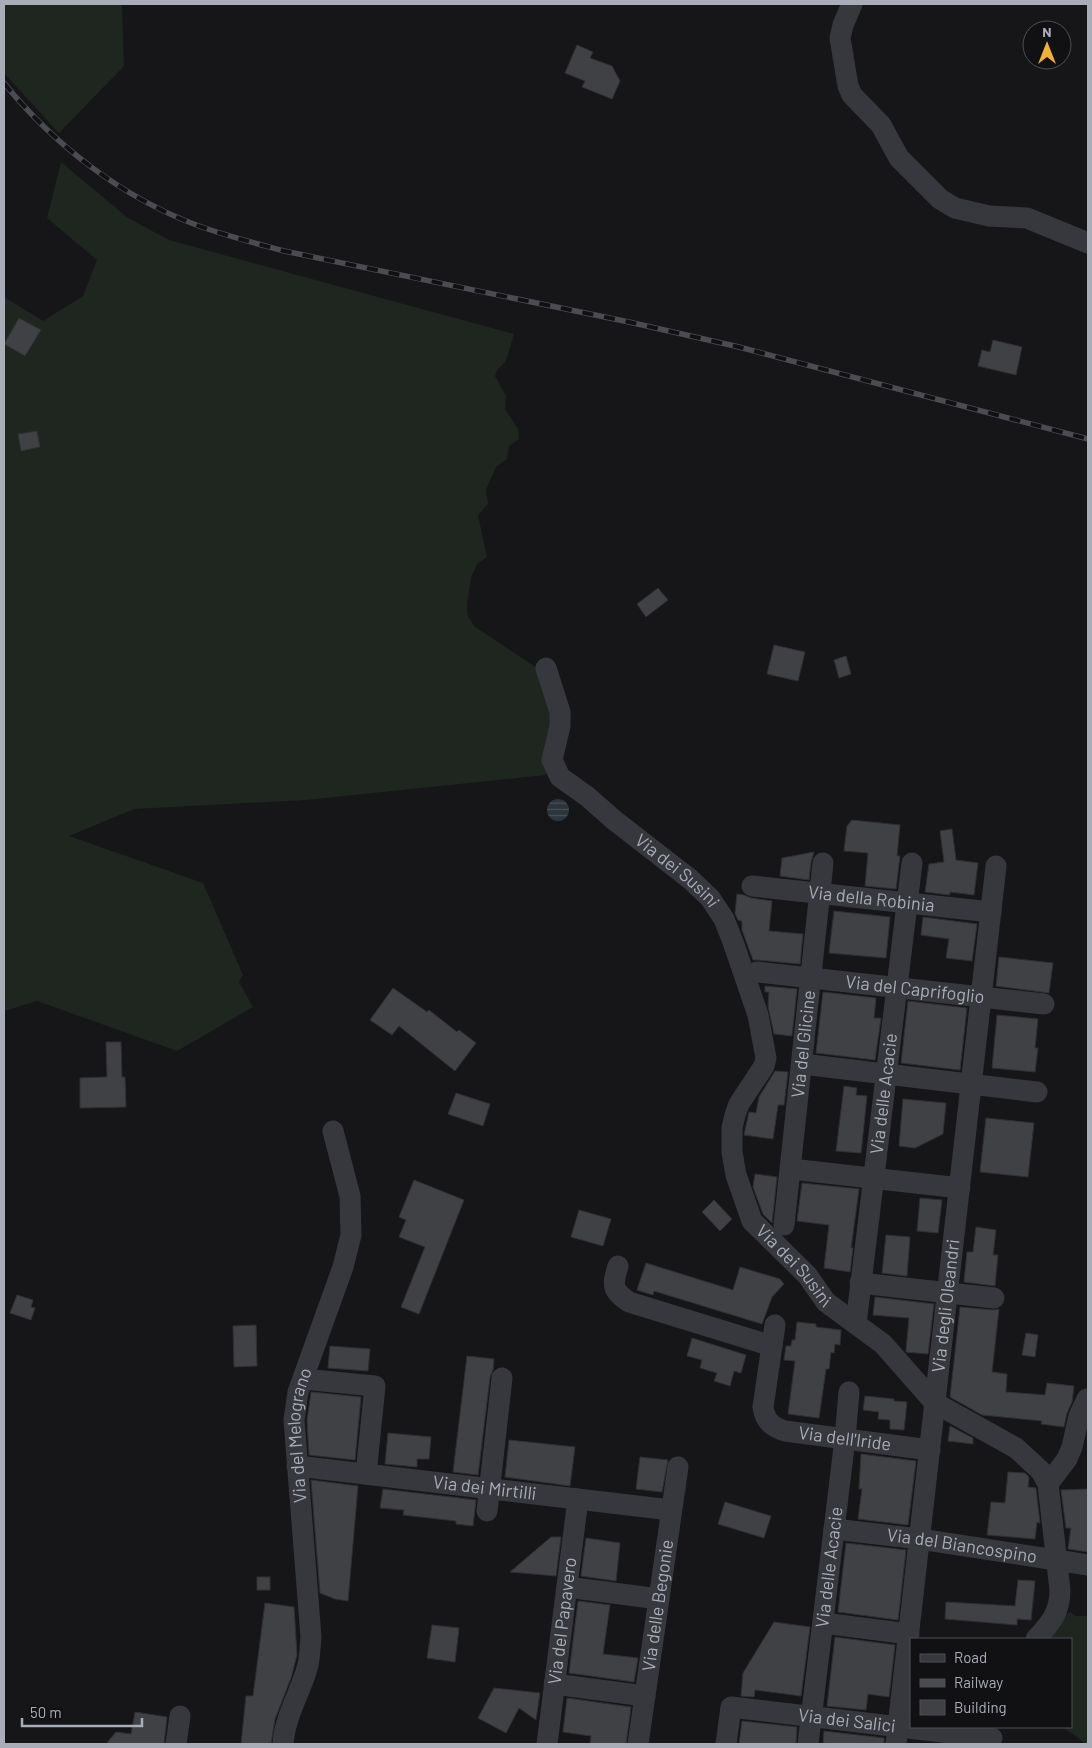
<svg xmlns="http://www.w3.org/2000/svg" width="1092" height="1748" font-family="Barlow,sans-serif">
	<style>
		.grass { fill: #1e261f }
		.water { fill: url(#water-rules) }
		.building { fill: #404145; stroke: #303034 }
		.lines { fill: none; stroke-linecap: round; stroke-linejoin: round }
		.minor { stroke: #37383d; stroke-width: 21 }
		.rail-casing { stroke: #4a4c52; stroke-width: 5.5 }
		.rail { stroke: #111113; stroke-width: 4; stroke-dasharray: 11; stroke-linecap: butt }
		.labels { text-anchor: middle; stroke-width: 4.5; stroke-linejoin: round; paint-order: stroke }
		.street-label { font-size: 18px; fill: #a8adb8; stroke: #111113 }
	</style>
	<defs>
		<pattern id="water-rules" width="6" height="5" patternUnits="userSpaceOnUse" patternTransform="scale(1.25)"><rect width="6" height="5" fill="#2c353c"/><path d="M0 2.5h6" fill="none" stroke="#485056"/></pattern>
	</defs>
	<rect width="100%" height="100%" fill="#161618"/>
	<g class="grass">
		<path d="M 4,4 L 122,4 L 124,66 L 59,133 L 4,73 Z"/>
		<path d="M 61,162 L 128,218 L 169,240 L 514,334 L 506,361 L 497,370 L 495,376 L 506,396 L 505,409 L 518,429 L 519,439 L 509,446 L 507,459 L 496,467 L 486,490 L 488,504 L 478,515 L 487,557 L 477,564 L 471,578 L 467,605 L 468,616 L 474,626 L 543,672 L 555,727 L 547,758 L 546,775 L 306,800 L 134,809 L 69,836 L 203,883 L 243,975 L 239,982 L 253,1007 L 177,1051 L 37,1001 L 4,1011 L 4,297 L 43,321 L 83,296 L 97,260 L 47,218 Z"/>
		<path d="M 1070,1612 L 1075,1616 L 1088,1616 L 1087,1623 L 1088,1625 L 1088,1744 L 1086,1744 L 1063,1727 L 1071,1727 L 1071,1639 L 1046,1639 L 1064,1616 Z"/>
	</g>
	<circle class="water" cx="558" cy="810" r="11"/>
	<g class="building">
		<path d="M 577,45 L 593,52 L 590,58 L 612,66 L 620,81 L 612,99 L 582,87 L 585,81 L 565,73 Z"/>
		<path d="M 19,318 L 41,330 L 25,356 L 4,344 Z"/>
		<path d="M 993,340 L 1022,347 L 1016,375 L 978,366 L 982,350 L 990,352 Z"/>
		<path d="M 37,431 L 40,447 L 21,451 L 18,434 Z"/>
		<path d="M 658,588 L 668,600 L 646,617 L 637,604 Z"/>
		<path d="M 774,645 L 805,652 L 798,681 L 767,674 Z"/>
		<path d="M 846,656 L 851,674 L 839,678 L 834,660 Z"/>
		<path d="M 852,820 L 900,825 L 897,856 L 900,856 L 896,889 L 865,886 L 868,853 L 844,851 L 847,826 Z"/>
		<path d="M 952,829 L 956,860 L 978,863 L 974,895 L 950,892 L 950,895 L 925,892 L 929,864 L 944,862 L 940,831 Z"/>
		<path d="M 814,852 L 811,862 L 809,880 L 780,876 L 782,858 Z"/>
		<path d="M 737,894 L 744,895 L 751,898 L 772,901 L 769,931 L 803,934 L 800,964 L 758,960 L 753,960 L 742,930 L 742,921 L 738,920 L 735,913 Z"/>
		<path d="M 834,911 L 890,917 L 886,958 L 829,953 Z"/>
		<path d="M 923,917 L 977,924 L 972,961 L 946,958 L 949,939 L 921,935 Z"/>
		<path d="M 999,957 L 1053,963 L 1049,993 L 996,986 Z"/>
		<path d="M 765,986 L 797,989 L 792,1036 L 774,1034 L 768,1006 L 769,992 L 765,992 Z"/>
		<path d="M 393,988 L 427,1012 L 429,1010 L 457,1032 L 459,1030 L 476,1043 L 455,1071 L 399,1026 L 392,1035 L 370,1020 Z"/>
		<path d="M 823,992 L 876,998 L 874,1018 L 881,1018 L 875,1060 L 816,1053 Z"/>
		<path d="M 908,1001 L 967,1008 L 960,1070 L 901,1063 Z"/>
		<path d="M 997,1015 L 1038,1019 L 1035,1048 L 1038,1048 L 1035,1072 L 992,1068 Z"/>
		<path d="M 106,1042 L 121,1042 L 122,1077 L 125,1077 L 126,1107 L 80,1108 L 80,1078 L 107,1077 Z"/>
		<path d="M 775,1071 L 788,1072 L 784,1105 L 778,1105 L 773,1139 L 744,1135 L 749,1112 L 756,1113 L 759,1097 Z"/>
		<path d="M 844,1086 L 857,1088 L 856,1095 L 867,1096 L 861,1153 L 836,1151 Z"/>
		<path d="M 456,1093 L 490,1104 L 483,1126 L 448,1114 Z"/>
		<path d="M 903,1099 L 946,1103 L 943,1134 L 915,1148 L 899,1146 Z"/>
		<path d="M 986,1118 L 1034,1123 L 1028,1177 L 980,1172 Z"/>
		<path d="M 755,1174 L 777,1177 L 772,1223 L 763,1214 L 753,1187 Z"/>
		<path d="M 414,1180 L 464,1200 L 419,1314 L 401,1307 L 425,1247 L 399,1237 L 406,1220 L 399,1217 Z"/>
		<path d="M 802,1183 L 859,1189 L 851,1248 L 853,1248 L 850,1272 L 824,1268 L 829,1225 L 797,1221 Z"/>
		<path d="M 920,1198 L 942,1200 L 938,1233 L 917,1231 Z"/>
		<path d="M 714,1200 L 732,1219 L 720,1231 L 702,1212 Z"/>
		<path d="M 579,1210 L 611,1219 L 603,1246 L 571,1237 Z"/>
		<path d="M 976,1227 L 996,1230 L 993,1255 L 998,1255 L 995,1286 L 964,1282 L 967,1252 L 973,1252 Z"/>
		<path d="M 886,1235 L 910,1237 L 907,1276 L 882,1273 Z"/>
		<path d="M 646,1263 L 733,1290 L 740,1267 L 780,1279 L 784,1284 L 772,1297 L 762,1324 L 654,1291 L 653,1295 L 637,1290 Z"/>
		<path d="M 17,1295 L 33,1300 L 31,1307 L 35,1308 L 31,1320 L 10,1313 Z"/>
		<path d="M 875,1297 L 934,1304 L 928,1354 L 906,1352 L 909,1318 L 873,1315 Z"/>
		<path d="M 960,1307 L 993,1310 L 999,1309 L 992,1372 L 1007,1374 L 1006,1392 L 1045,1395 L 1047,1383 L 1074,1386 L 1072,1402 L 1067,1413 L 1064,1427 L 1041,1424 L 1042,1421 L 982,1415 L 950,1397 Z"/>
		<path d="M 797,1322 L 816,1324 L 816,1327 L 841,1330 L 840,1345 L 835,1344 L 834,1353 L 831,1352 L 829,1369 L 826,1369 L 819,1418 L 788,1414 L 795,1361 L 784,1360 L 786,1346 L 791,1346 L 792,1340 L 795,1340 Z"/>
		<path d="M 256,1325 L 257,1366 L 234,1367 L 233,1326 Z"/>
		<path d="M 1026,1333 L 1038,1335 L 1035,1357 L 1022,1355 Z"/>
		<path d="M 692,1338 L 746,1355 L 741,1373 L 734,1371 L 730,1386 L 714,1381 L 717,1373 L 700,1368 L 702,1360 L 687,1356 Z"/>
		<path d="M 330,1346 L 370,1349 L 368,1371 L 328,1368 Z"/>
		<path d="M 467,1356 L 494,1359 L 493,1370 L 490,1377 L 478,1475 L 453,1472 Z"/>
		<path d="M 311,1392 L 361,1397 L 355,1460 L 309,1455 L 307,1420 Z"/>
		<path d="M 865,1396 L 894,1399 L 894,1401 L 907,1402 L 904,1430 L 890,1429 L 890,1420 L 878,1419 L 879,1412 L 863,1410 Z"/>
		<path d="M 950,1426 L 973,1438 L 973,1444 L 948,1441 Z"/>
		<path d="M 388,1433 L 431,1437 L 429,1459 L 417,1459 L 417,1467 L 385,1464 Z"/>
		<path d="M 509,1440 L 575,1447 L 570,1486 L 505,1477 Z"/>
		<path d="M 861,1454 L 916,1461 L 908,1525 L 858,1519 L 862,1489 L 859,1489 Z"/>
		<path d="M 640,1457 L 668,1460 L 662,1492 L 636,1489 Z"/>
		<path d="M 1008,1472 L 1025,1473 L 1029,1477 L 1028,1487 L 1036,1488 L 1040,1523 L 1037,1522 L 1035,1539 L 987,1535 L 991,1502 L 1005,1503 Z"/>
		<path d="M 311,1480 L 358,1486 L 348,1601 L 335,1599 L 320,1593 Z"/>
		<path d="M 383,1489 L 476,1500 L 473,1526 L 456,1524 L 456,1521 L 403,1515 L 404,1510 L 380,1508 Z"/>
		<path d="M 1088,1489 L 1088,1552 L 1068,1549 L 1071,1528 L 1066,1528 L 1061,1490 Z"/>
		<path d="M 725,1502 L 771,1516 L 764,1538 L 718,1524 Z"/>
		<path d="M 551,1537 L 561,1537 L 556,1576 L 510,1572 Z"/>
		<path d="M 586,1538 L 620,1543 L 616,1581 L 581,1576 Z"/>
		<path d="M 846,1543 L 906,1550 L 898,1620 L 838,1612 Z"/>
		<rect x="257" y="1577" width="13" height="13"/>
		<path d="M 1018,1580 L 1035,1581 L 1031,1620 L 1017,1619 L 1017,1625 L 945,1619 L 946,1602 L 1015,1606 Z"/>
		<path d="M 578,1601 L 610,1605 L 603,1654 L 638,1658 L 634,1682 L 569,1673 Z"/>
		<path d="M 265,1603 L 294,1607 L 297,1655 L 291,1678 L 275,1719 L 271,1744 L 241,1744 L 246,1696 L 253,1696 Z"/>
		<path d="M 774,1622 L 810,1627 L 801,1696 L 755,1690 L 754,1697 L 741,1696 L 743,1673 Z"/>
		<path d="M 432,1625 L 459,1628 L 455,1662 L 427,1658 Z"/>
		<path d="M 835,1637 L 895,1645 L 889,1697 L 868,1694 L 866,1710 L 827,1706 Z"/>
		<path d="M 494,1688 L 540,1693 L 536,1720 L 519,1708 L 506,1733 L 478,1718 Z"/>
		<path d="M 567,1698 L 631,1707 L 626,1744 L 590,1744 L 591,1736 L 563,1732 Z"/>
		<path d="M 135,1712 L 167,1717 L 164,1744 L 106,1744 L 116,1732 L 131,1734 Z"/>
		<path d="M 742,1721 L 797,1727 L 796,1744 L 739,1744 Z"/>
		<path d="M 824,1731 L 884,1738 L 884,1744 L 823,1744 Z"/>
	</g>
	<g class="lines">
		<g class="minor">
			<path d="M 852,4 L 843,25 L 840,38 L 848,86 L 852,95 L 881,125 L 899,158 L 940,199 L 955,208 L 989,216 L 1027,218 L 1088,243"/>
			<path id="s1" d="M 546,668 L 560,712 L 560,726 L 552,760 L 560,777 L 588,797 L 614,820 L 690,879 L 710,898 L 724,919 L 733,942 L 758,1015 L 766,1058 L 764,1066 L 739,1104 L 735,1115 L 732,1128 L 732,1152 L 736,1175 L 752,1221 L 807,1275 L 826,1302 L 883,1344 L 935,1403 L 1016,1448 L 1041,1471 L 1048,1484 L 1060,1590 C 1060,1612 1051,1623 1036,1639"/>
			<path id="s2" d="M 752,886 L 991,912"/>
			<path id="s3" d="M 757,972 L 1044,1004"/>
			<path d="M 802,1064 L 1037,1092"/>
			<path d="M 791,1169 L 960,1188"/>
			<path id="s4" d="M 784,1225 L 823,863"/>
			<path d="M 618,1266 C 612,1286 612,1290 629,1302 L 772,1346"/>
			<path d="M 860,1283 L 994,1298"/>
			<path id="s5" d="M 856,1324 L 912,863"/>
			<path id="s6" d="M 775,1325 L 763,1407 C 765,1421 772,1427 785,1431 L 930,1450"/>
			<path d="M 303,1379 L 375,1386 L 366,1474"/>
			<path id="s7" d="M 297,1466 L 671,1510"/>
			<path d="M 1048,1484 L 1067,1459 L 1072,1447 L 1079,1416 L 1087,1399"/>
			<path d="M 487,1511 L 502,1378"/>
			<path id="s8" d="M 834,1529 L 920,1539 L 1088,1565"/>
			<path d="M 567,1587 L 659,1599"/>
			<path d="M 823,1623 L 909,1634"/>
			<path d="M 554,1684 L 645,1696"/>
			<path d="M 176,1744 L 180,1716"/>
			<path id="s9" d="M 283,1744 C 285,1715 301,1692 308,1665 C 310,1656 310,1646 311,1637 L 294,1420 L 298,1392 L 343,1267 L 351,1235 L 350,1196 L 333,1131"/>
			<path id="s10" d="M 547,1744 L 578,1499"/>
			<path id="s11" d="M 638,1744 L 678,1467"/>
			<path id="s12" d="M 726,1744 L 731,1707 L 992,1738"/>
			<path id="s13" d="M 808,1744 L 845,1439 L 849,1392"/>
			<path id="s14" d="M 896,1744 L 996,866"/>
		</g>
		<g class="rail-casing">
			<path id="rail" d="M 4,83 C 55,146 123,198 199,226 C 227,236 255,243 284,251 L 629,322 L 739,347 L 1088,439"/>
		</g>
		<use href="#rail" class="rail"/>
	</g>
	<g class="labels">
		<g class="street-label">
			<text dy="6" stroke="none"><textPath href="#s1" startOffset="264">Via dei Susini</textPath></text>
			<text dy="6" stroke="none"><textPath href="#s2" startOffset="120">Via della Robinia</textPath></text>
			<text dy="6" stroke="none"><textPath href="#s3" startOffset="159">Via del Caprifoglio</textPath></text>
			<text dy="6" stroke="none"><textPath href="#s4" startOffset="182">Via del Glicine</textPath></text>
			<text dy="6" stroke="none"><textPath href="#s5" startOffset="232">Via delle Acacie</textPath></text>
			<text dy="6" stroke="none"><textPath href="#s1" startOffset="714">Via dei Susini</textPath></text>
			<text dy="6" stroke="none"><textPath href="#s14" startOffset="441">Via degli Oleandri</textPath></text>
			<text dy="6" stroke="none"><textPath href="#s9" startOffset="314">Via del Melograno</textPath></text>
			<text dy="6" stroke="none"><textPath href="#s6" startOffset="178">Via dell'Iride</textPath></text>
			<text dy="6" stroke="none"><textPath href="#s7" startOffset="189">Via dei Mirtilli</textPath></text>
			<text dy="6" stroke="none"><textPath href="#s8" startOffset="129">Via del Biancospino</textPath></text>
			<text dy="6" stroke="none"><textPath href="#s13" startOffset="178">Via delle Acacie</textPath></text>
			<text dy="6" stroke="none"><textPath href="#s11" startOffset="140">Via delle Begonie</textPath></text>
			<text dy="6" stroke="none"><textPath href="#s10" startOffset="124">Via del Papavero</textPath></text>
			<text dy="6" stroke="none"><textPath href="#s12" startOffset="154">Via dei Salici</textPath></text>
		</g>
	</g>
	<rect width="1092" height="1748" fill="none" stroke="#a8adb8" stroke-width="10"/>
	<rect x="910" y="1638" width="162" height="90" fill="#111113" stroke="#4d4f55"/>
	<rect x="920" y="1654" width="25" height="8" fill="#37383d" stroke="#4d4f55"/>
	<text x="954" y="1663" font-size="15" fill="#a8adb8">Road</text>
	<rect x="920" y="1679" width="25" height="8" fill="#4a4c52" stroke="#4d4f55"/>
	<text x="954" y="1688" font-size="15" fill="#a8adb8">Railway</text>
	<rect x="920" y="1700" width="25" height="15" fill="#404145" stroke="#4d4f55"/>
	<text x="954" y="1713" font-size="15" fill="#a8adb8">Building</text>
	<g transform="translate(1047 45)"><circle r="24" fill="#111113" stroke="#4d4f55"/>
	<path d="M0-4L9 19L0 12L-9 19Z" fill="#f2b134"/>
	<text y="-8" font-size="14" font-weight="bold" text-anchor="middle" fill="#a8adb8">N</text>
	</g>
	<path d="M22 1718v8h120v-8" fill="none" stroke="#a8adb8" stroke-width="2.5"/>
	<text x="30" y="1718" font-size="15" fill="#a8adb8" stroke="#111113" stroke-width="4" paint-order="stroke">50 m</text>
</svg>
